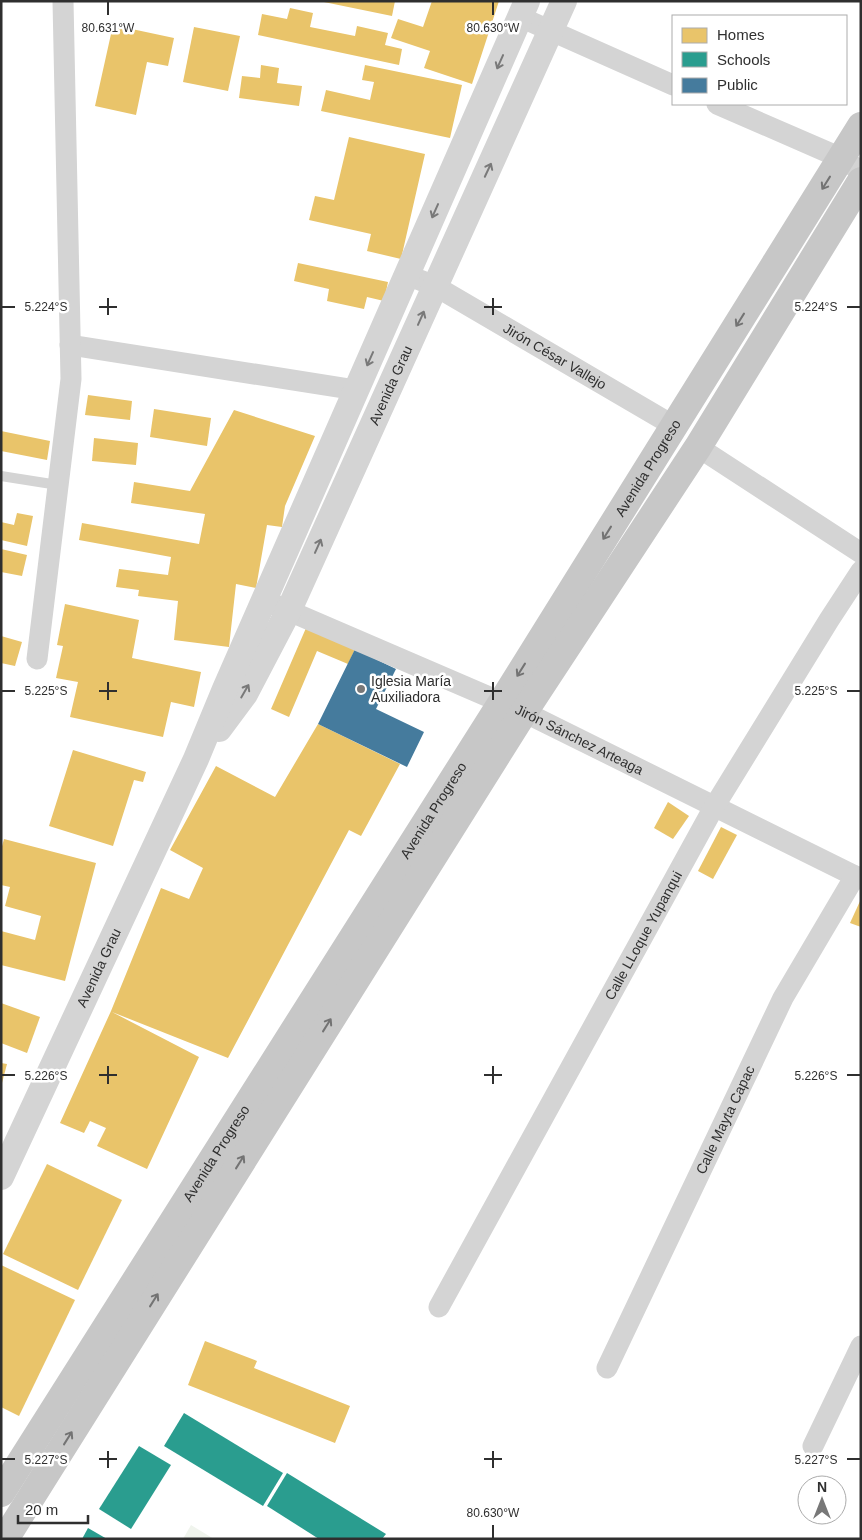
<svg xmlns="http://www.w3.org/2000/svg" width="862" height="1540" font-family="Helvetica,sans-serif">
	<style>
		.green { fill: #f0f4ed }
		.homes { fill: #e9c46a }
		.schools { fill: #2a9d8f }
		.public { fill: #457b9d }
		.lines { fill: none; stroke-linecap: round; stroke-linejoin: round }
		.service { stroke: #d4d4d4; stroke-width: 10 }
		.minor { stroke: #d4d4d4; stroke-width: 21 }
		.tertiary { stroke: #d4d4d4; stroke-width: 26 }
		.primary { stroke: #c7c7c7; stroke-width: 28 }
		.oneway { stroke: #797979 }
		.oneway2 { stroke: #737373 }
		.ticks { fill: none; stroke: #2f2f2f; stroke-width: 2 }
		.poi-dot { fill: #787878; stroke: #fff; stroke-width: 2 }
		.labels { text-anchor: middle; stroke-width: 5; stroke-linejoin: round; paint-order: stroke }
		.street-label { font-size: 14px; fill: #2f2f2f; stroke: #fff }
		.poi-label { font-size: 14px; fill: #2f2f2f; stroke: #fff; text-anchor: start }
		.ticks-label { font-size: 12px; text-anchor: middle; fill: #2f2f2f; stroke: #fff; stroke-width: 5; stroke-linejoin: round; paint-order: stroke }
	</style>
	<rect width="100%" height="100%" fill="#fff"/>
	<path class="green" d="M 191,1525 L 214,1539 L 183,1539 Z"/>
	<g class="homes">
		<path d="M 319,1 L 395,1 L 392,16 Z"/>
		<path d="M 432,1 L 499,1 L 472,84 L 424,68 L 430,51 L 391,38 L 398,19 L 423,27 Z"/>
		<path d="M 290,8 L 313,13 L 310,27 L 355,36 L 357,26 L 388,33 L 385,45 L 402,49 L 399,65 L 258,35 L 262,14 L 287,19 Z"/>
		<path d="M 113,25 L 174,38 L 168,66 L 147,62 L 136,115 L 95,106 Z"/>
		<path d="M 194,27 L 240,36 L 228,91 L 183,82 Z"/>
		<path d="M 261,65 L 279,68 L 277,83 L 302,86 L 299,106 L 239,98 L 242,76 L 260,78 Z"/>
		<path d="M 365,65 L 462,85 L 450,138 L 321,111 L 326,90 L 370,100 L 374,82 L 362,80 Z"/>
		<path d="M 349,137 L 425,154 L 401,259 L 367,251 L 371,234 L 309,220 L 315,196 L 334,200 Z"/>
		<path d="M 298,263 L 388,282 L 384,301 L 367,297 L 364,309 L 327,301 L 329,289 L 294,281 Z"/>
		<path d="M 88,395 L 132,401 L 130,420 L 85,415 Z"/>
		<path d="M 154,409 L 211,418 L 207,446 L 150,437 Z"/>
		<path d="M 234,410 L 315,436 L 285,506 L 282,527 L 267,525 L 256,588 L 236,584 L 229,647 L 174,640 L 178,601 L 138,596 L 139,590 L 116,587 L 119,569 L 168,575 L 171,557 L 79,540 L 82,523 L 199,544 L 205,514 L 131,503 L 134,482 L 190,491 Z"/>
		<path d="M 1,431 L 50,441 L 47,460 L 1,451 Z"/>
		<path d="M 94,438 L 138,443 L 136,465 L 92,461 Z"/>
		<path d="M 17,513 L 33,516 L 27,546 L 1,540 L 1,522 L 14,525 Z"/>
		<path d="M 1,549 L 27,555 L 22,576 L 1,572 Z"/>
		<path d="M 65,604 L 139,620 L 132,658 L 201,672 L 194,707 L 171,702 L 163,737 L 70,717 L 78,682 L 56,678 L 63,646 L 57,645 Z"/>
		<path d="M 306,628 L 355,649 L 348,664 L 317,651 L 289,717 L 271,709 Z"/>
		<path d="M 1,636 L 22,642 L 15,666 L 1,663 Z"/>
		<path d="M 318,724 L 400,764 L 361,836 L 349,830 L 228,1058 L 112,1012 L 199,1057 L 147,1169 L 97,1146 L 106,1128 L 90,1121 L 84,1133 L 60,1123 L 111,1011 L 161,888 L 189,899 L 203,868 L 170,850 L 216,766 L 275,797 Z"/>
		<path d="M 73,750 L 146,772 L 143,782 L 134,780 L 113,846 L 49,826 Z"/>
		<path d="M 668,802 L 689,816 L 673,839 L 654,828 Z"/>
		<path d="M 721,827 L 737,835 L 713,879 L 698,871 Z"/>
		<path d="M 4,839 L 96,863 L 65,981 L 1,965 L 1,931 L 35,940 L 41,916 L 5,906 L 10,887 L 1,885 L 1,850 Z"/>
		<path d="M 861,899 L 861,927 L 850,923 Z"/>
		<path d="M 1,1003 L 40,1017 L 27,1053 L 1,1043 Z"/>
		<path d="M 1,1063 L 7,1064 L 2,1083 L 1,1082 Z"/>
		<path d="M 47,1164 L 122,1200 L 78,1290 L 3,1254 Z"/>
		<path d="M 1,1265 L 75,1300 L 19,1416 L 1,1407 Z"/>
		<path d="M 205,1341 L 257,1361 L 254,1368 L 350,1406 L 335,1443 L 188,1385 Z"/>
	</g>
	<g class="schools">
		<path d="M 184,1413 L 283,1473 L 263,1506 L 164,1446 Z"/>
		<path d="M 139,1446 L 171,1465 L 131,1529 L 99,1509 Z"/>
		<path d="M 287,1473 L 386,1534 L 382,1539 L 319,1539 L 267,1506 Z"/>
		<path d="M 88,1528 L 107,1539 L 82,1539 Z"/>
	</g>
	<path class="public" d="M 355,649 L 396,669 L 376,709 L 424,732 L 407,767 L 318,724 Z"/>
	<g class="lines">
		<path class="service" d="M 1,476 L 58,485"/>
		<g class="minor">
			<path d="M 520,17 L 673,85"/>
			<path d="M 717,104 L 841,158 L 861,171"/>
			<path id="s1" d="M 407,275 L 435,286 L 674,426"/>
			<path d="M 70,345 L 356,390"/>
			<path d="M 698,447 L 861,553"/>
			<path id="s2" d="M 273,604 L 524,712 L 861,879"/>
			<path d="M 37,659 L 71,379 L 63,1"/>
			<path id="s3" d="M 439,1307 L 714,807 L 829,620 L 861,571"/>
			<path id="s4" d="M 607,1368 L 783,998 L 855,876"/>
			<path d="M 813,1446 L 861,1346"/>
		</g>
		<g class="tertiary">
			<path id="s5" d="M 219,729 L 245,694 L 289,610 L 564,1"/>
			<path id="s6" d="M 1,1177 L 196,759 L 225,689 L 527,1"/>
		</g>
		<g class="primary">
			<path id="s7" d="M 1,1493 L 502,702 L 861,126"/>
			<path d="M 5,1539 L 524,712 L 698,447 L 861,181"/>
		</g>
	</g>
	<defs><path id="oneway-shaft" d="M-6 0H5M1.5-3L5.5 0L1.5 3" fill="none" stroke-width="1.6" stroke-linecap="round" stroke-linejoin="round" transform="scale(1.25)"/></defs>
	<g class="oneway">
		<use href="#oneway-shaft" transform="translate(500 62) rotate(114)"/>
		<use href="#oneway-shaft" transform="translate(488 170) rotate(-65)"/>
		<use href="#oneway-shaft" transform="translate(435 211) rotate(114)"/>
		<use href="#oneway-shaft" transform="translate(421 318) rotate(-66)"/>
		<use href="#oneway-shaft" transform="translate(370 359) rotate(114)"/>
		<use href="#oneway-shaft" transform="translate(318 546) rotate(-66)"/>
		<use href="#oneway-shaft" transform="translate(245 691) rotate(-60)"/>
	</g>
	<g class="oneway2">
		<use href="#oneway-shaft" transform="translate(826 183) rotate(122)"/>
		<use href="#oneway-shaft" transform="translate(740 320) rotate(122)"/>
		<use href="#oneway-shaft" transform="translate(607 533) rotate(122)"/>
		<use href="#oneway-shaft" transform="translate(521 670) rotate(122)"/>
		<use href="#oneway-shaft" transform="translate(327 1025) rotate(-58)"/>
		<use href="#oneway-shaft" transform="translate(240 1162) rotate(-58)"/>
		<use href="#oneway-shaft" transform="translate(154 1300) rotate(-58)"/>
		<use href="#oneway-shaft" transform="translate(68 1438) rotate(-58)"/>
	</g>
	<path class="ticks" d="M 108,2 L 108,15M 493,2 L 493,15M 108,298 L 108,315M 493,298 L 493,315M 2,307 L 15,307M 99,307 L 117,307M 484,307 L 502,307M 847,307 L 860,307M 108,682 L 108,700M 493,682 L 493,700M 2,691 L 15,691M 99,691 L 117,691M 484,691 L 502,691M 847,691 L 860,691M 108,1066 L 108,1084M 493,1066 L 493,1084M 2,1075 L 15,1075M 99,1075 L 117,1075M 484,1075 L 502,1075M 847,1075 L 860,1075M 108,1451 L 108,1468M 493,1451 L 493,1468M 2,1459 L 15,1459M 99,1459 L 117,1459M 484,1459 L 502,1459M 847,1459 L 860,1459M 493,1525 L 493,1538"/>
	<circle class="poi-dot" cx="361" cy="689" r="5"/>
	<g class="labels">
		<g class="street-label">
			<text dy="5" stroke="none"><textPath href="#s1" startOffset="169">Jirón César Vallejo</textPath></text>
			<text dy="5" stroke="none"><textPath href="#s5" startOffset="385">Avenida Grau</textPath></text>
			<text dy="5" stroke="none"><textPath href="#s7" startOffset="1212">Avenida Progreso</textPath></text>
			<text dy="5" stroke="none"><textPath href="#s2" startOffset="335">Jirón Sánchez Arteaga</textPath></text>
			<text dy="5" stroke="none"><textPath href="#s7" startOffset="808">Avenida Progreso</textPath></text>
			<text dy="5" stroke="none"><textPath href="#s3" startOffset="424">Calle LLoque Yupanqui</textPath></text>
			<text dy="5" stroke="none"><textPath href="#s6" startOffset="231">Avenida Grau</textPath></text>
			<text dy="5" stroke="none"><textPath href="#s4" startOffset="275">Calle Mayta Capac</textPath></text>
			<text dy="5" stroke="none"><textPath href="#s7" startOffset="402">Avenida Progreso</textPath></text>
		</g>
		<g class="poi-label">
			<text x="371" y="686">Iglesia María<tspan x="371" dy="16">Auxiliadora</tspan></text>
		</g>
	</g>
	<g class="ticks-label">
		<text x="108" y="32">80.631°W</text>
		<text x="493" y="32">80.630°W</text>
		<text x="46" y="311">5.224°S</text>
		<text x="816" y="311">5.224°S</text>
		<text x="46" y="695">5.225°S</text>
		<text x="816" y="695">5.225°S</text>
		<text x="46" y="1080">5.226°S</text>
		<text x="816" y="1080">5.226°S</text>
		<text x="46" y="1464">5.227°S</text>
		<text x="816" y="1464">5.227°S</text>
		<text x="493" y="1517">80.630°W</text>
	</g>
	<rect width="862" height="1540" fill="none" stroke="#2f2f2f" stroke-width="5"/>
	<rect x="672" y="15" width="175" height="90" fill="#ffffff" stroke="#acacac"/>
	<rect x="682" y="28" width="25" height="15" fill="#e9c46a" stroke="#acacac"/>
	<text x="717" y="40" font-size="15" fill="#2f2f2f">Homes</text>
	<rect x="682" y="52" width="25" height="15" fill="#2a9d8f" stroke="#acacac"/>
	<text x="717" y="65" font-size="15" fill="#2f2f2f">Schools</text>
	<rect x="682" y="78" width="25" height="15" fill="#457b9d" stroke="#acacac"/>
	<text x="717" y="90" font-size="15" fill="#2f2f2f">Public</text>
	<g transform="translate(822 1500)"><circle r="24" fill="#ffffff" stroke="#acacac"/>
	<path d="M0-4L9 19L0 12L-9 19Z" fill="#787878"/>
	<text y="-8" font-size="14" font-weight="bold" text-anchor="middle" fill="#2f2f2f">N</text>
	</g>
	<path d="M18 1515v8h70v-8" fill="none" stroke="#2f2f2f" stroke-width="2.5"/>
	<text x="25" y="1515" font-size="15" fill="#2f2f2f" stroke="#ffffff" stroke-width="4" paint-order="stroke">20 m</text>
</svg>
